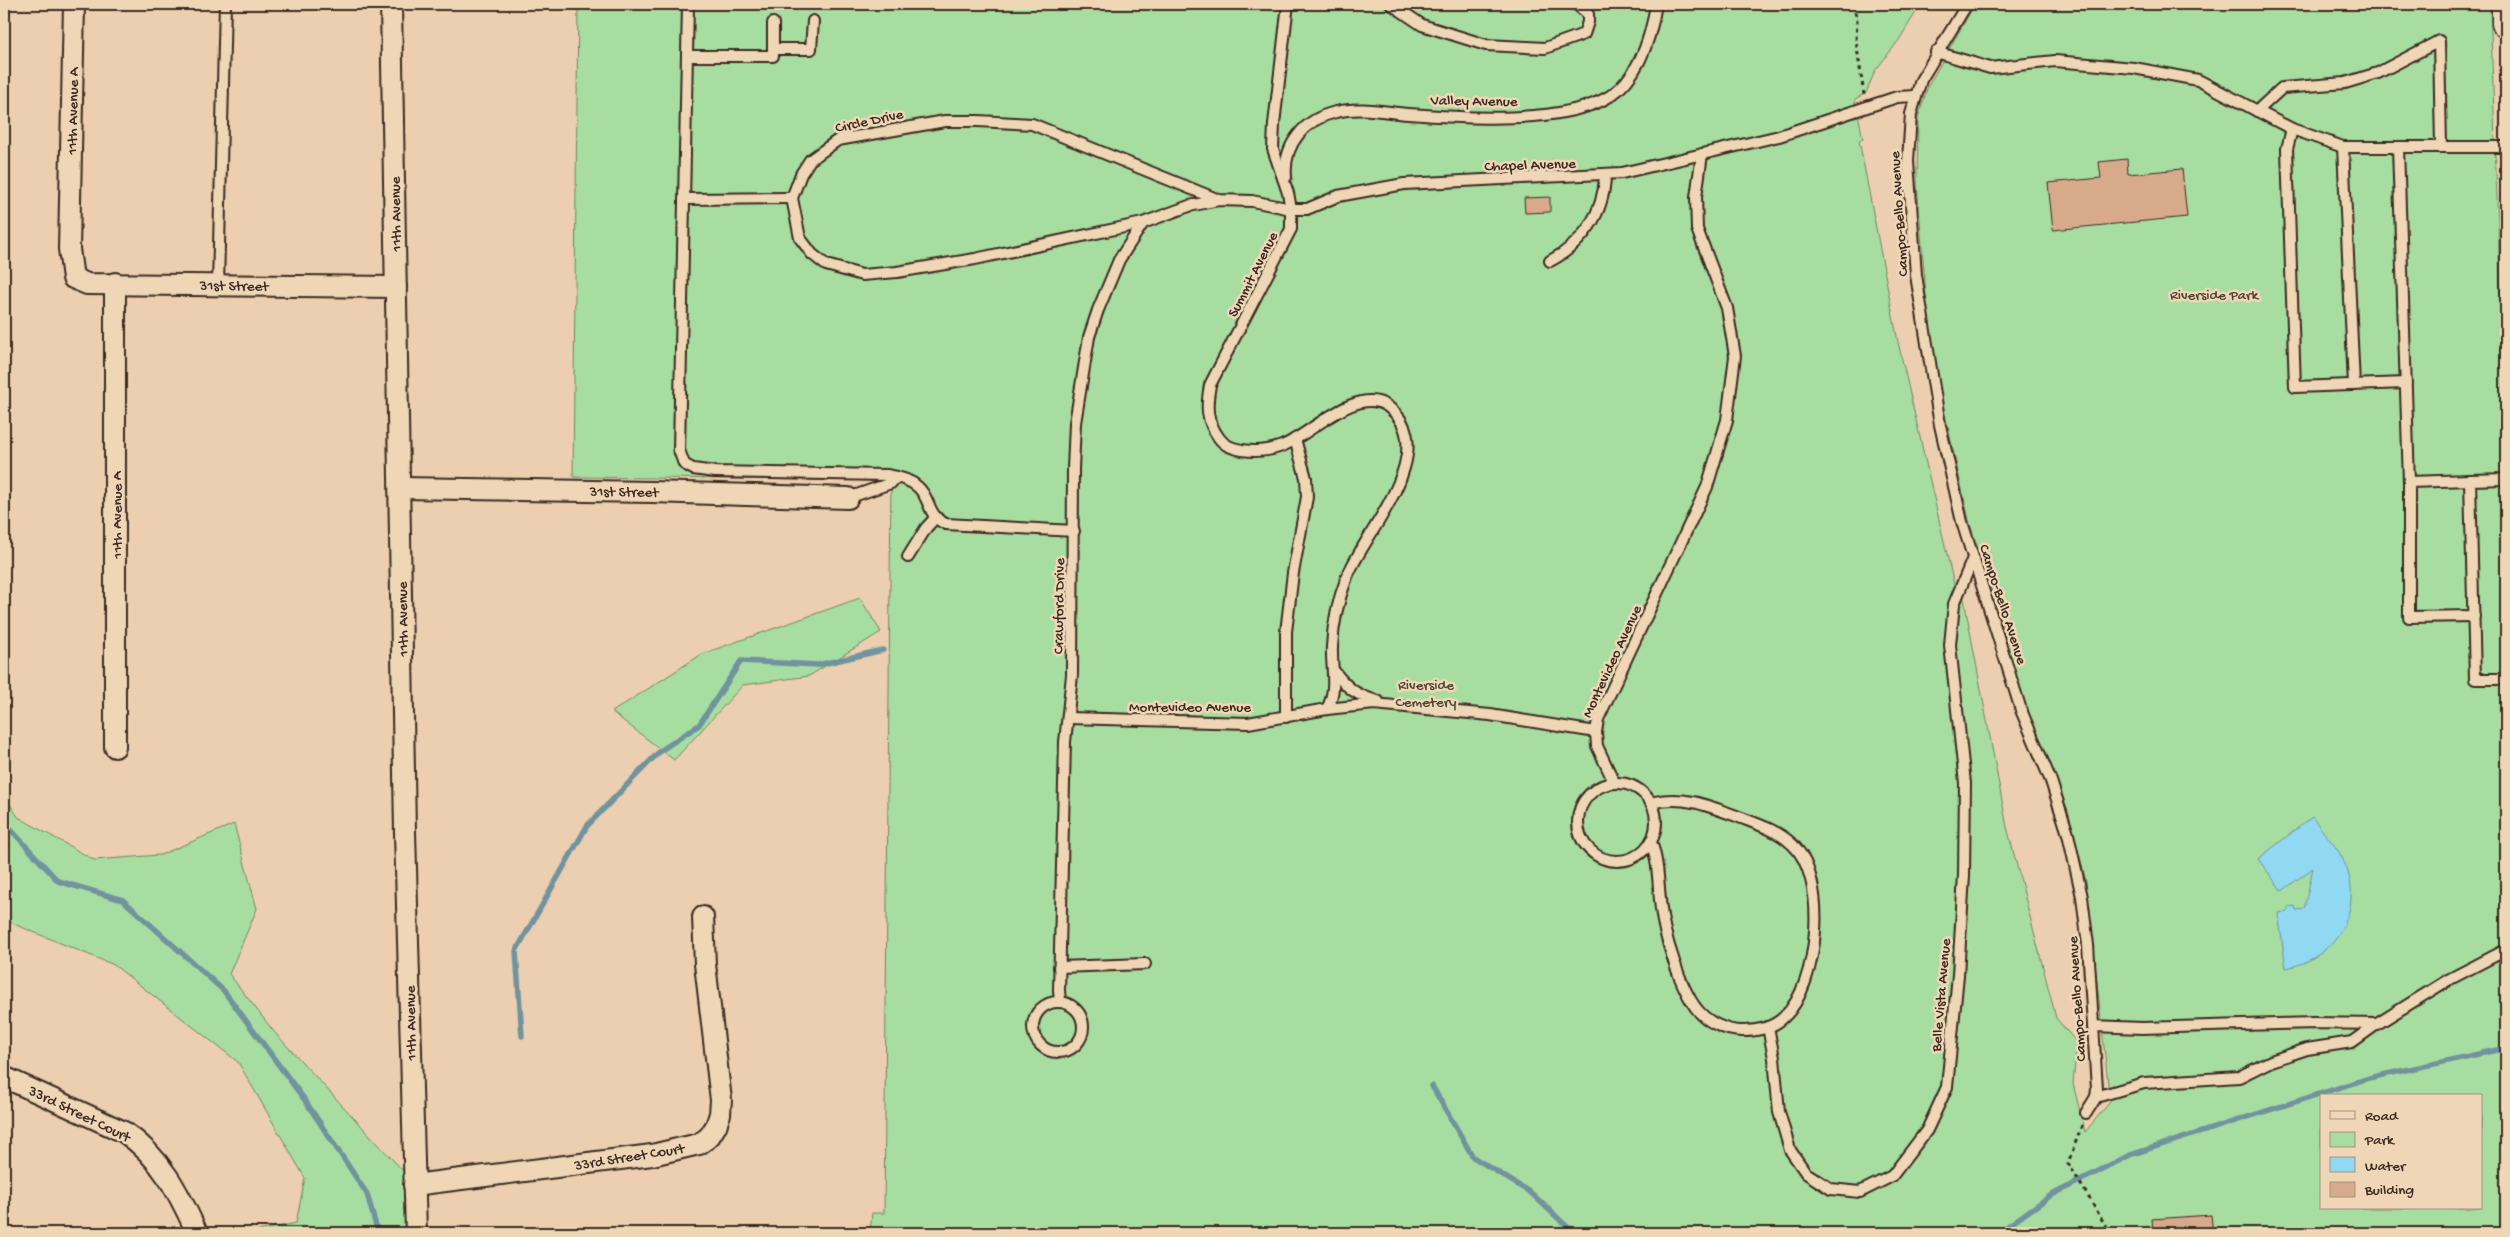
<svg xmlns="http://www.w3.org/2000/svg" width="2510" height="1237" font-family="'Gochi Hand',sans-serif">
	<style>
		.green { fill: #a7dda1; stroke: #718460; fill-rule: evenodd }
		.water { fill: #91d9f3; stroke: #6f939e }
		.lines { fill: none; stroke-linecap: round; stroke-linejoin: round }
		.stream { stroke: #6f939e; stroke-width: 5.5 }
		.building { fill: #d8aa8c; stroke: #3b2a1e }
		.service-casing { stroke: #3b2a1e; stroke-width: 14 }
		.minor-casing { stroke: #3b2a1e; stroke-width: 24 }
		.primary-casing { stroke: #3b2a1e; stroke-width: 31 }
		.path { stroke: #3b2a1e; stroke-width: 3; stroke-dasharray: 4 4; stroke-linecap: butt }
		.service { stroke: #efd6b7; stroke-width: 10 }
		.minor { stroke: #efd6b7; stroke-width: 20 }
		.primary { stroke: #efd6b7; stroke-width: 28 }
		.labels { text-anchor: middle; stroke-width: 5; stroke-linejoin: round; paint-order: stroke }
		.street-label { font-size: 15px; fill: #3b2a1e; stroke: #efd6b7 }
		.park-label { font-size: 15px; fill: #4b4532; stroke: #efd6b7 }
	</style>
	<rect width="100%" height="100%" fill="#eccfb0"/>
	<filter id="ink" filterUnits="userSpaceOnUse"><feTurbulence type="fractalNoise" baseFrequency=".02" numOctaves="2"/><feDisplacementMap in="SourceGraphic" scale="10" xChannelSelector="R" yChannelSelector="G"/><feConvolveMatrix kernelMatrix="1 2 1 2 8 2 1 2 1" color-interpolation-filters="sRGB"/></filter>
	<g filter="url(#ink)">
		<g class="green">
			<path d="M 578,4 L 1921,4 L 1899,40 L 1875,71 L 1866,93 L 1855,99 L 1863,139 L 1859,140 L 1898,342 L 1955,589 L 1963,594 L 2007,827 L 2056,1018 L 2077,1043 L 2073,1084 L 2085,1132 L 2110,1102 L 2086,881 L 2067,807 L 2021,696 L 1999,615 L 1970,524 L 1944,410 L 1928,321 L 1917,183 L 1918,118 L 1928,86 L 1975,4 L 2490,4 L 2506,444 L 2506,1233 L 870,1233 L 872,1213 L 884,1213 L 891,481 L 573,477 ZM 2321,1096 L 2481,1096 L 2481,1208 L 2321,1208 Z"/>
			<path d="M 4,267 L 7,441 L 4,461 Z"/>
			<path d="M 860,598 L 881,632 L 809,676 L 743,685 L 674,760 L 612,712 L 702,654 Z"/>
			<path d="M 4,794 L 18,817 L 94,860 L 160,855 L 234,824 L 257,909 L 229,974 L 275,1033 L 405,1173 L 405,1233 L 248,1233 L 296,1223 L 305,1178 L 238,1062 L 114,965 L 4,920 Z"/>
		</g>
		<path class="water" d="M 2312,817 C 2323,832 2338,847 2345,864 C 2365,911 2334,959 2286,968 L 2278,913 L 2288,912 L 2288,907 L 2295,906 L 2296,910 L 2304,909 L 2313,868 L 2282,891 L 2258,859 Z"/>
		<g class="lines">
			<g class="stream">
				<path d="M 4,822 L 58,881 L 123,900 L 224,991 L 304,1099 L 367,1194 L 378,1233"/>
				<path d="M 522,1036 L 516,951 L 587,826 L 660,751 L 699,725 L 741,661 L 818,665 L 883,650"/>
				<path d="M 1432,1086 L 1473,1157 L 1531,1193 L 1574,1233"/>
				<path d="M 1998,1233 L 2050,1196 L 2130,1155 L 2369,1078 L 2506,1048"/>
			</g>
		</g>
		<g class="building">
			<path d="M 2127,159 L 2128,174 L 2182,169 L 2187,217 L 2053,230 L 2048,183 L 2101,178 L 2099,162 Z"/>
			<path d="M 1550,197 L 1550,212 L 1525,213 L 1524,198 Z"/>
			<path d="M 2211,1215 L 2213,1233 L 2153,1233 L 2152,1219 Z"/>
		</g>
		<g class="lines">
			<g class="service-casing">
				<g id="service">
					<path d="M 688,4 L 679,450 L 684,464 L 693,469 L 715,472 L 887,475 C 940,483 918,512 946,524 L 1074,531"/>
					<path d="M 1288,4 L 1274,124 L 1273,149 L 1288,193 L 1291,209 L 1291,229 L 1210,385 C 1206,407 1206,420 1219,438 C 1225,446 1232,448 1242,450 C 1256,452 1269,451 1282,446 C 1309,436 1356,385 1387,406 C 1445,448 1364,533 1347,577 C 1338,600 1333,622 1332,647 C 1331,669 1338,688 1327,709"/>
					<path d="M 1391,4 L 1422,25 L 1486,45 L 1545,48 L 1584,34 L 1588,22 L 1588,14 L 1576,4"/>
					<path d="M 1967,4 L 1921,80 L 1911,114 L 1908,161 L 1916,275 L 1940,425 L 1962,522 L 2021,710 L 2051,781 L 2068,834 L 2082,897 L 2088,945 L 2097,1089 L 2096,1097 L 2086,1113"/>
					<path d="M 773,49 L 811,49 L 813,21"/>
					<path d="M 1936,52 L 1990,68 L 2055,61 L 2134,68 L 2198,80 L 2292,129 L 2343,147 L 2506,147"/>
					<path d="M 687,56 L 773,56 L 773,23"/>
					<path d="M 2257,111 L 2282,88 L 2345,83 L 2378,73 L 2439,41 L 2441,147"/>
					<path d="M 2292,129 L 2287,149 L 2295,387 L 2406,383"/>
					<path d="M 2343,147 L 2354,385"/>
					<path d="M 2398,147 L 2409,482"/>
					<path d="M 1286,177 C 1283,144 1305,119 1336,112 C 1360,106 1384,112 1408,114 C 1462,118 1563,125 1610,96 C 1640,76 1651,37 1656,4"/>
					<path d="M 685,199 L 792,198"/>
					<path d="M 1219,200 L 1032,124 L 978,121 L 945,121 L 838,140 L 810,160 L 801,174 L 792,198 L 800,238 L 812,254 L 826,265 L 862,275 L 897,272 L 975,259 L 1143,223 L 1189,206 L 1219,200 L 1252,201 L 1291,209 L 1307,209 L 1338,196 L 1404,184 L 1622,173 L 1779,136 L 1897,97 L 1915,96"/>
					<path d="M 1550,261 C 1583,244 1604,213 1605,176"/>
					<path d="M 218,285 L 225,4"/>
					<path d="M 2506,479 L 2470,480 L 2475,679 L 2506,679"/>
					<path d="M 2470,480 L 2409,482 L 2409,617 L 2474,616"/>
					<path d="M 848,498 L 891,483 L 896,477"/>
					<path d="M 908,557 L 926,528 L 936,517"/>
					<path d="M 1334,671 C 1347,688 1357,696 1378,701"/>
					<path d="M 1286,717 L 1286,632 L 1293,573 L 1307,497 L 1306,478 L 1295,439"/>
					<path d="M 1069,718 L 1248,723 L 1327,709 L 1374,704 L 1490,715 L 1596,732 L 1598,719 L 1707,487 L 1727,420 L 1735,356 L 1727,308 L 1697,229 L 1696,197 L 1702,154"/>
					<path d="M 1596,732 L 1597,746 L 1614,782"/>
					<circle cx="1617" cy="822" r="39"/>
					<path d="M 1651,803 C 1681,794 1710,806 1739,817 C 1757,824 1777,830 1792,844 C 1829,877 1819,985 1784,1017 C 1773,1028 1757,1031 1742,1031 C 1726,1031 1706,1022 1696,1008 C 1680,987 1664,935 1661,909 C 1658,886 1659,863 1651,842"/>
					<path d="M 1059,967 L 1145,964"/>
					<path d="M 1060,1002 L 1059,990 L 1065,742 L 1072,675 L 1073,469 L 1075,423 L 1089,337 L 1098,310 L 1119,260 L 1143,223"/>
					<circle cx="1058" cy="1027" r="25"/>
					<path d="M 2093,1026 L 2142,1028 L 2314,1023 L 2377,1024 L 2448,980 L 2506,950"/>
					<path d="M 1768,1027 L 1774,1058 L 1779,1112 L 1790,1150 L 1806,1173 L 1831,1189 L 1860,1192 L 1892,1176 L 1927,1130 L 1947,1087 L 1958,975 L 1964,875 L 1965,783 L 1950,645 L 1954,604 L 1973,558"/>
					<path d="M 2096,1097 L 2144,1083 L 2239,1077 L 2271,1061 L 2307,1049 L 2352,1042 L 2377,1024"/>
				</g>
			</g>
			<g class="minor-casing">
				<g id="minor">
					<path d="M 74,4 L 69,249 L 73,278 L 87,284 L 396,287"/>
					<path d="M 391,4 L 405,832 L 416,1233"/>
					<path d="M 115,283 L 115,747"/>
					<path d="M 400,488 L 651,492 L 848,498"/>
					<path d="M 4,1077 L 124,1132 C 161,1157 179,1193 197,1233"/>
					<path d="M 414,1185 L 652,1155 L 699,1144 L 709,1137 L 716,1126 L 720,1114 L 721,1100 L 705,964 L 703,917"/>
				</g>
			</g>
			<g class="primary-casing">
				<path id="primary" d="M 2506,4 L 2506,23"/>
			</g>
			<g class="path">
				<path d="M 1853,4 L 1857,20 L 1856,41 L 1864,95"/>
				<path d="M 2082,1125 L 2068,1163 L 2110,1233"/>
			</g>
			<use href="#service" class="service"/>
			<use href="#minor" class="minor"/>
			<use href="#primary" class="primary"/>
		</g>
	</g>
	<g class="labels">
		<g class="street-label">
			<text transform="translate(1474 100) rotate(1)" y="5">Valley Avenue</text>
			<text transform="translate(72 111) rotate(-89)" y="5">11th Avenue A</text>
			<text transform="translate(869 120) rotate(-12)" y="5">Circle Drive</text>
			<text transform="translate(1530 164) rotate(-2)" y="5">Chapel Avenue</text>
			<text transform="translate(395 214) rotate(-91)" y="5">11th Avenue</text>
			<text transform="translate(1898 214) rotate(-94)" y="5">Campo-Bello Avenue</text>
			<text transform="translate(1252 274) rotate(-63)" y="5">Summit Avenue</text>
			<text transform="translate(234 285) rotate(1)" y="5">31st Street</text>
			<text transform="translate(624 491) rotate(1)" y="5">31st Street</text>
			<text transform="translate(116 515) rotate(-90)" y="5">11th Avenue A</text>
			<text transform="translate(2004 604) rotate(72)" y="5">Campo-Bello Avenue</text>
			<text transform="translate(1058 606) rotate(-89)" y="5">Crawford Drive</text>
			<text transform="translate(402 619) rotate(-91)" y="5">11th Avenue</text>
			<text transform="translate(1611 661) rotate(-65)" y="5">Montevideo Avenue</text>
			<text x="1190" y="711">Montevideo Avenue</text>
			<text transform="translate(1940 995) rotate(-85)" y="5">Belle Vista Avenue</text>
			<text transform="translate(2076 999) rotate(-94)" y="5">Campo-Bello Avenue</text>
			<text transform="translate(410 1023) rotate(-91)" y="5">11th Avenue</text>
			<text transform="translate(80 1113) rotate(26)" y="5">33rd Street Court</text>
			<text transform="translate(629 1156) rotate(-9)" y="5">33rd Street Court</text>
		</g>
		<g class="park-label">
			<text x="2214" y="299">Riverside Park</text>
			<text x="1426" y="689">Riverside<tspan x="1426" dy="17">Cemetery</tspan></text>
		</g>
	</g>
	<rect width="2510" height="1237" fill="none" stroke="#efd6b7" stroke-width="20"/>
	<rect x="10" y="10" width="2490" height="1217" fill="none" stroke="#3b2a1e" stroke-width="2" filter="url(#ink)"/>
	<rect x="2320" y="1094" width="162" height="115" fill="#efd6b7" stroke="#a7917a"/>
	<rect x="2330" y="1111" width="25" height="8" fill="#efd6b7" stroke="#a7917a"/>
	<text x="2365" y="1120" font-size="15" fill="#3b2a1e">Road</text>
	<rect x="2330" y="1132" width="25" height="15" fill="#a7dda1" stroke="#a7917a"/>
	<text x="2365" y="1144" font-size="15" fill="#3b2a1e">Park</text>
	<rect x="2330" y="1157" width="25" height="15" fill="#91d9f3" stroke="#a7917a"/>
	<text x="2365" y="1170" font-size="15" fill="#3b2a1e">Water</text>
	<rect x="2330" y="1182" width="25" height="15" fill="#d8aa8c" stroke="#a7917a"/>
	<text x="2365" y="1194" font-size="15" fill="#3b2a1e">Building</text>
</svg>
